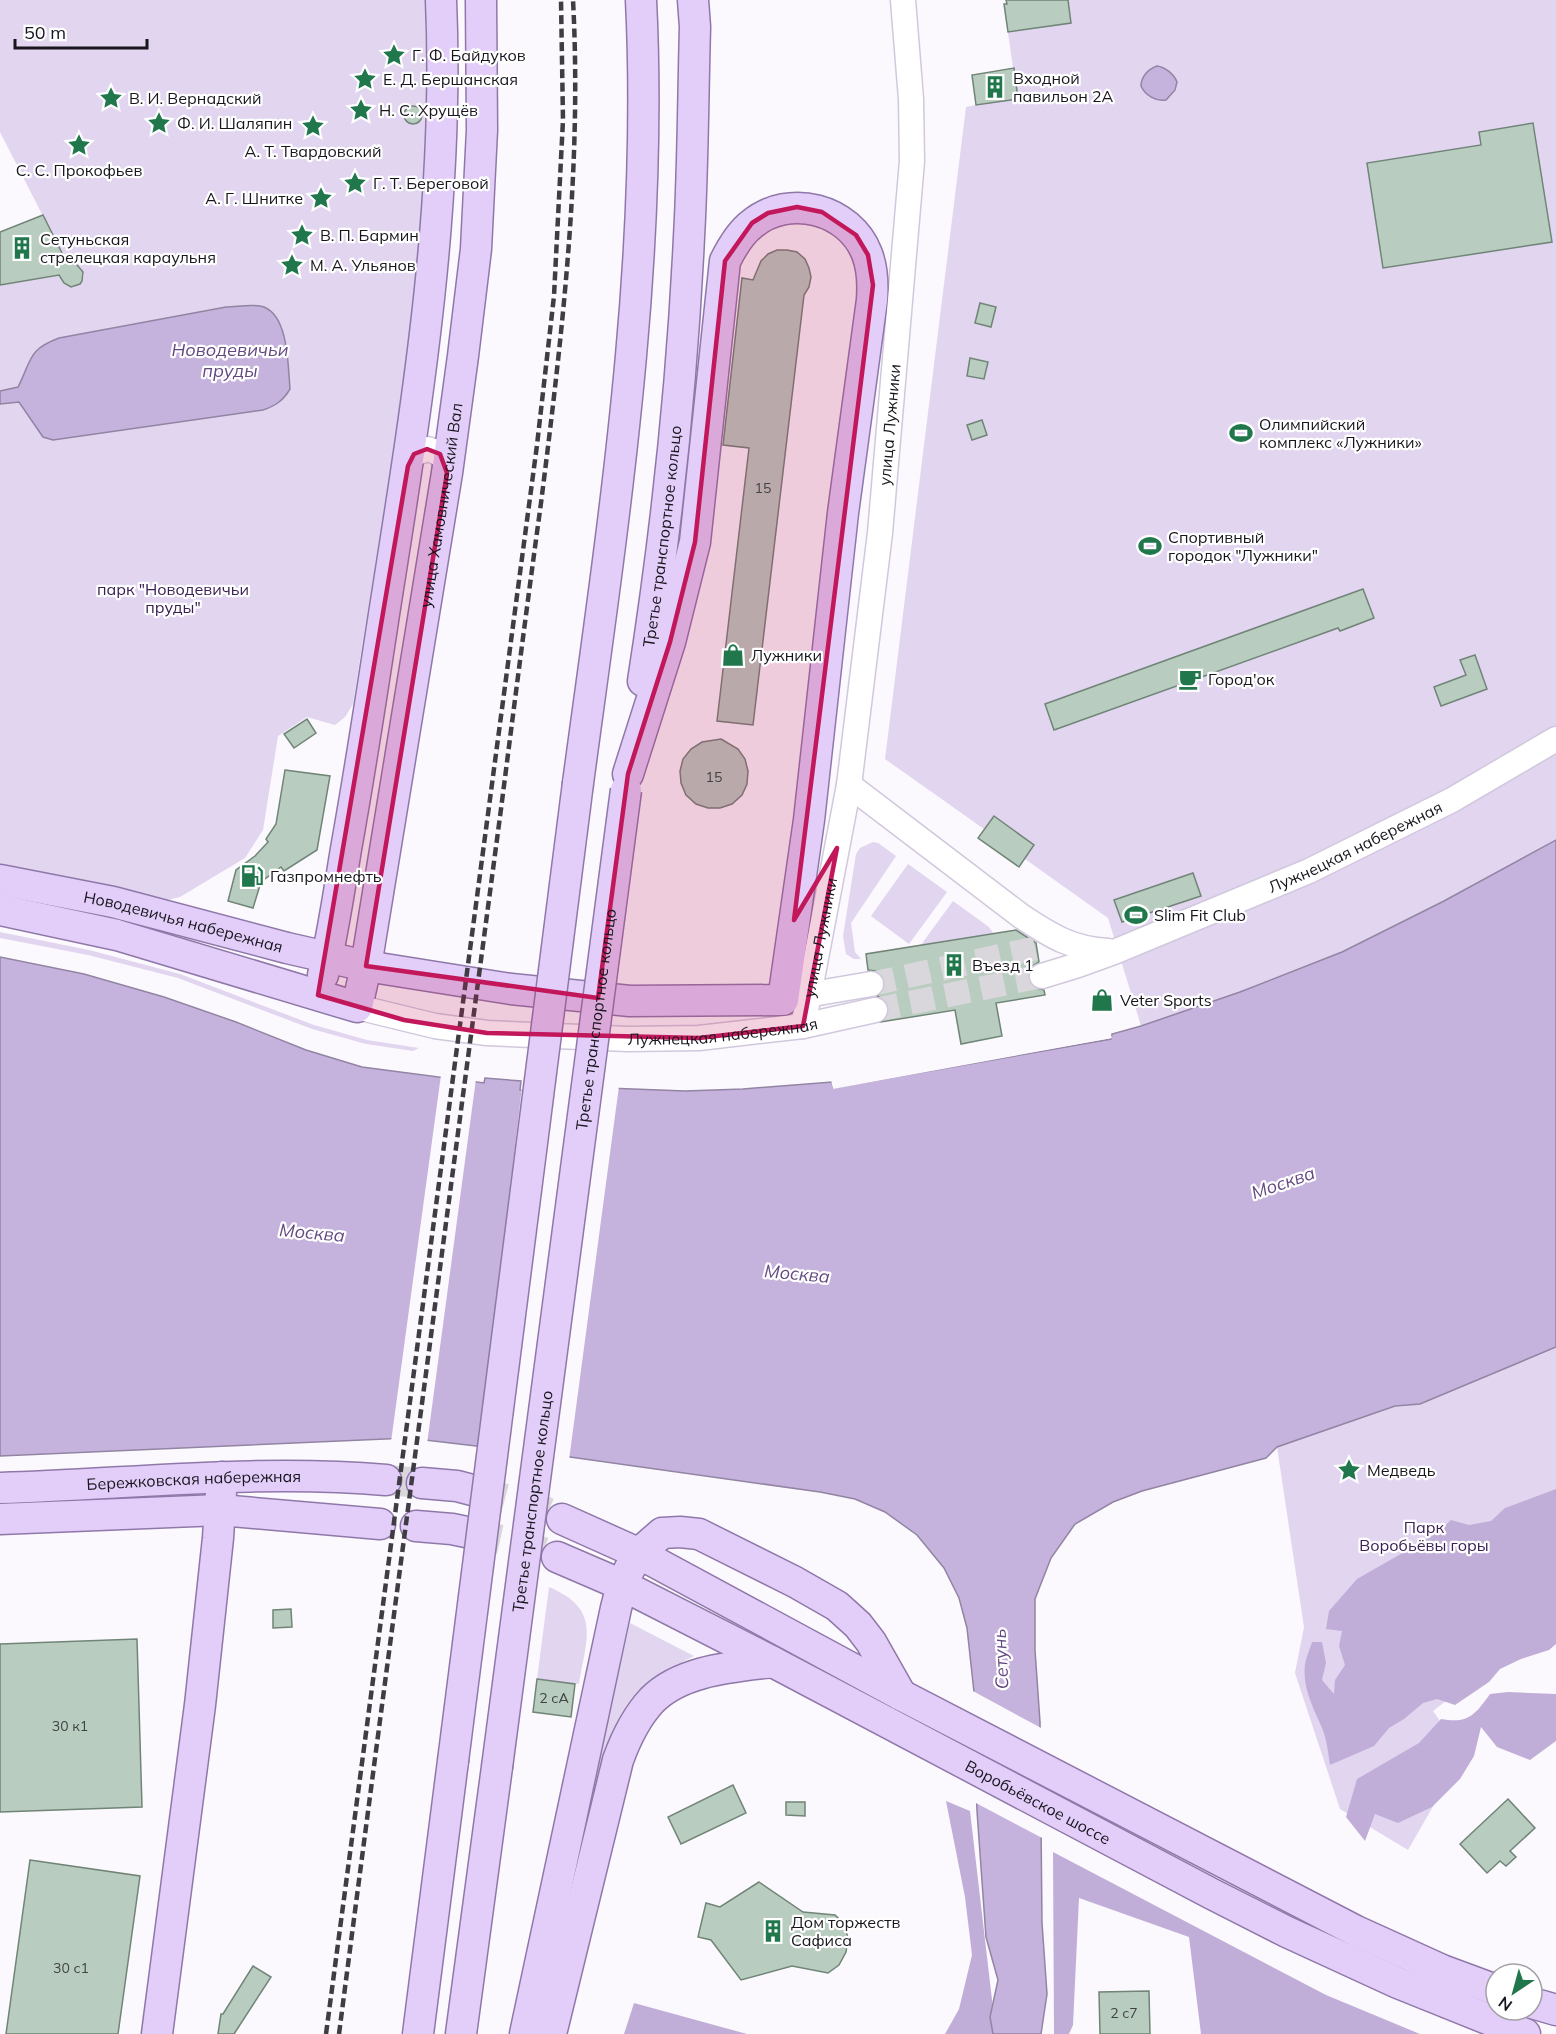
<svg xmlns="http://www.w3.org/2000/svg" width="1556" height="2034" font-family="Mulish,sans-serif">
	<style>
		.green { fill: #e1d5f0; fill-rule: evenodd }
		.forest { fill: #c1aed8 }
		.water { fill: #c6b3dd; stroke: #9284a3; stroke-width: 1.5 }
		.pier { fill: #fbf9fd }
		.building { fill: #b8cdbf; stroke: #708477; stroke-width: 1.5 }
		.lines { fill: none; stroke-linecap: round; stroke-linejoin: round }
		.minor-tunnel { stroke: #d9d7db; stroke-width: 24; stroke-dasharray: 24 12; stroke-linecap: butt }
		.major-tunnel { stroke: #d9d7db; stroke-width: 30; stroke-dasharray: 30 15; stroke-linecap: butt }
		.minor-casing { stroke: #d1c8dd; stroke-width: 27 }
		.major-casing { stroke: #8f78a9; stroke-width: 33 }
		.minor { stroke: #fff; stroke-width: 24 }
		.major { stroke: #e2cef9; stroke-width: 30 }
		.rail { stroke: #3f3c43; stroke-width: 4.5; stroke-dasharray: 9 4.5; stroke-linecap: butt }
		.major-bridge-casing { stroke: #8f78a9; stroke-width: 33; stroke-linecap: butt }
		.major-bridge { stroke: #e2cef9; stroke-width: 30 }
		.marked { fill: #c2185b; fill-opacity: 0.2; stroke: #c2185b; stroke-width: 4.5; stroke-linejoin: round }
		.labels { text-anchor: middle; stroke-width: 4.5; stroke-linejoin: round; paint-order: stroke }
		.number-label { font-size: 14px; fill: #404346 }
		.poi-label { font-size: 16px; fill: #18151d; stroke: #fff; text-anchor: start }
		.street-label { font-size: 16px; fill: #18151d; stroke: #fff }
		.park-label { font-size: 16px; fill: #3a2053; stroke: #fff }
		.water-label { font-size: 18px; font-style: italic; fill: #634980; stroke: #fff }
	</style>
	<rect width="100%" height="100%" fill="#fbf9fd"/>
	<g class="green">
		<path d="M 0,0 L 425,0 C 427,71 428,142 422,214 C 409,378 378,541 353,704 L 345,717 L 335,725 L 307,717 L 278,736 L 263,830 L 245,858 L 180,897 L 159,902 L 0,864 L 0,404 L 19,402 L 23,406 L 43,436 L 290,389 L 282,327 L 275,316 L 226,307 L 59,338 C 27,350 31,360 18,387 L 0,391 L 0,285 L 61,275 L 64,283 L 71,287 L 80,284 L 84,275 L 77,265 L 68,265 L 0,132 ZM 410,106 L 417,107 L 421,112 L 421,118 L 416,123 L 411,123 L 405,118 L 405,111 Z"/>
		<path d="M 1006,0 L 1556,0 L 1556,840 C 1486,878 1416,919 1342,952 C 1277,981 1209,1003 1141,1026 L 1108,918 L 1025,859 L 1019,867 L 978,838 L 984,829 L 885,759 L 966,107 L 976,105 L 972,75 L 1013,68 L 1004,4 L 1007,4 Z"/>
		<path d="M 873,842 L 878,843 L 896,856 L 851,923 L 855,952 L 861,959 L 854,959 L 846,954 L 843,936 L 856,854 L 860,848 Z"/>
		<path d="M 908,864 L 947,892 L 909,944 L 871,916 Z"/>
		<path d="M 953,901 L 989,927 L 994,934 L 918,949 Z"/>
		<path d="M 0,932 L 89,950 L 180,974 L 314,1025 L 367,1040 L 419,1048 L 413,1051 L 366,1044 L 312,1029 L 178,978 L 88,955 L 0,938 Z"/>
		<path d="M 1556,1347 L 1556,1616 L 1433,1711 L 1463,1754 L 1408,1850 L 1340,1809 L 1295,1673 L 1304,1627 L 1277,1447 L 1395,1406 L 1421,1404 Z"/>
		<path d="M 549,1587 C 601,1609 587,1638 579,1684 L 537,1679 Z"/>
		<path d="M 630,1623 L 694,1656 C 677,1665 657,1673 642,1687 C 609,1718 600,1769 588,1810 Z"/>
	</g>
	<g class="forest">
		<path d="M 1556,1489 L 1556,1644 L 1549,1650 L 1521,1659 L 1500,1669 L 1489,1682 L 1455,1705 L 1437,1699 L 1423,1703 L 1404,1719 L 1389,1728 L 1374,1746 L 1330,1765 C 1328,1752 1327,1740 1322,1728 C 1314,1709 1302,1688 1305,1665 C 1306,1657 1310,1649 1312,1642 L 1322,1642 L 1326,1663 L 1322,1680 L 1334,1694 L 1335,1680 L 1345,1665 L 1339,1646 L 1342,1631 L 1326,1629 L 1329,1611 L 1357,1579 L 1434,1535 L 1451,1520 L 1469,1525 L 1491,1521 L 1505,1508 Z"/>
		<path d="M 1508,1692 L 1556,1694 L 1556,1741 L 1530,1760 L 1497,1747 L 1481,1727 L 1474,1756 L 1460,1779 L 1432,1807 L 1398,1823 L 1375,1814 L 1365,1841 L 1346,1817 L 1357,1779 L 1419,1743 L 1441,1719 C 1468,1724 1475,1715 1490,1694 Z"/>
		<path d="M 946,1801 L 970,1811 L 996,2034 L 945,2034 L 959,2009 L 972,1955 L 965,1897 Z"/>
		<path d="M 1053,1852 L 1326,1995 L 1420,2034 L 1201,2034 L 1189,1937 L 1079,1898 L 1073,2025 L 1069,2034 L 1054,2034 Z"/>
		<path d="M 634,2003 L 747,2034 L 624,2034 Z"/>
	</g>
	<g class="water">
		<path d="M 1157,66 C 1165,67 1174,74 1177,82 L 1175,90 L 1166,100 C 1156,102 1145,95 1141,86 C 1141,77 1148,69 1157,66 Z"/>
		<path d="M 226,307 C 237,307 254,303 264,307 C 289,317 288,367 290,389 C 283,401 275,406 263,410 L 53,440 L 43,437 L 19,402 L 0,404 L 0,391 L 18,387 C 32,360 27,350 59,338 Z"/>
		<path d="M 1556,840 L 1556,1347 L 1420,1404 L 1395,1406 L 1277,1447 L 1266,1458 L 1142,1491 L 1113,1502 L 1075,1524 L 1051,1558 L 1035,1599 L 1035,1650 L 1040,1722 L 1042,1923 L 1047,1994 L 1041,2034 L 993,2034 L 990,2017 L 998,1980 L 986,1937 L 977,1811 L 974,1692 L 967,1628 L 959,1598 L 944,1568 L 917,1535 L 885,1512 L 855,1499 L 820,1492 L 570,1457 L 408,1438 L 0,1456 L 0,957 L 84,974 L 164,997 L 236,1022 L 306,1050 L 362,1067 L 484,1083 L 485,1078 L 521,1081 L 520,1090 L 606,1097 L 607,1088 L 685,1091 L 743,1089 L 832,1082 L 833,1088 L 1111,1039 L 1112,1034 L 1141,1026 L 1240,992 L 1342,952 L 1444,901 Z"/>
	</g>
	<g class="pier">
		<path d="M 1110,1032 L 1112,1038 L 833,1089 L 831,1080 L 834,1081 L 835,1085 L 1109,1036 Z"/>
		<path d="M 441,1075 L 476,1079 L 427,1444 L 391,1442 Z"/>
		<path d="M 523,1078 L 523,1087 L 603,1094 L 605,1085 L 619,1086 L 569,1460 L 480,1450 Z"/>
		<path d="M 971,1690 L 1043,1729 L 1046,1840 L 974,1802 Z"/>
	</g>
	<g class="building">
		<path d="M 1006,0 L 1068,0 L 1071,23 L 1008,32 L 1004,4 L 1007,4 Z"/>
		<path d="M 1014,68 L 1018,99 L 976,105 L 972,75 Z"/>
		<circle cx="413" cy="115" r="9"/>
		<path d="M 1533,123 L 1552,242 L 1383,268 L 1367,163 L 1481,145 L 1479,132 Z"/>
		<path d="M 43,215 L 67,263 L 77,265 L 83,272 L 82,281 L 80,284 L 71,287 L 64,283 L 59,275 L 0,285 L 0,232 Z"/>
		<path d="M 777,250 L 787,250 L 797,252 L 805,259 L 809,268 L 811,277 L 809,287 L 804,295 L 753,725 L 717,721 L 749,448 L 723,445 L 742,278 L 753,280 L 761,261 L 768,254 Z"/>
		<path d="M 980,303 L 996,307 L 991,327 L 975,323 Z"/>
		<path d="M 970,358 L 988,362 L 984,379 L 967,376 Z"/>
		<path d="M 982,420 L 987,435 L 972,440 L 967,425 Z"/>
		<path d="M 1363,589 L 1374,618 L 1340,631 L 1338,628 L 1054,730 L 1045,704 Z"/>
		<path d="M 1475,655 L 1487,689 L 1441,706 L 1434,687 L 1466,675 L 1460,660 Z"/>
		<path d="M 307,719 L 316,733 L 294,748 L 284,734 Z"/>
		<path d="M 721,739 L 738,749 L 745,759 L 748,771 L 747,784 L 742,795 L 732,804 L 720,808 L 708,808 L 696,804 L 686,795 L 681,783 L 680,771 L 683,759 L 691,749 L 702,742 Z"/>
		<path d="M 285,770 L 330,776 L 317,850 L 284,871 L 281,867 L 261,882 L 253,908 L 228,901 L 236,870 L 255,856 L 268,842 L 266,839 L 276,824 Z"/>
		<path d="M 994,816 L 1034,845 L 1019,867 L 978,838 Z"/>
		<path d="M 1193,873 L 1201,896 L 1122,922 L 1114,900 Z"/>
		<path d="M 1016,930 L 1036,943 L 1039,962 L 1031,967 L 1028,973 L 1028,980 L 1033,987 L 1044,990 L 1045,995 L 996,1003 L 1002,1036 L 961,1044 L 955,1010 L 881,1022 L 889,1014 L 889,1007 L 886,1001 L 877,996 L 884,989 L 885,981 L 882,974 L 876,971 L 868,970 L 866,954 Z"/>
		<path d="M 291,1609 L 292,1627 L 273,1628 L 273,1610 Z"/>
		<path d="M 137,1639 L 142,1807 L 0,1812 L 0,1644 Z"/>
		<path d="M 537,1679 L 575,1684 L 571,1717 L 533,1712 Z"/>
		<path d="M 733,1785 L 746,1813 L 681,1844 L 668,1817 Z"/>
		<path d="M 1508,1799 L 1535,1828 L 1510,1851 L 1516,1857 L 1506,1866 L 1500,1861 L 1487,1873 L 1460,1844 Z"/>
		<path d="M 786,1802 L 805,1802 L 805,1816 L 786,1815 Z"/>
		<path d="M 30,1860 L 140,1876 L 118,2034 L 6,2034 Z"/>
		<path d="M 759,1882 L 803,1912 L 835,1915 L 844,1924 L 848,1938 L 846,1952 L 839,1965 L 828,1973 L 792,1966 L 741,1980 L 711,1940 L 698,1937 L 706,1903 L 720,1907 Z"/>
		<path d="M 253,1966 L 271,1977 L 234,2034 L 218,2034 L 221,2014 L 223,2014 Z"/>
		<path d="M 1149,1991 L 1150,2034 L 1100,2034 L 1099,1992 Z"/>
	</g>
	<g class="lines">
		<g class="minor-tunnel">
			<path d="M 871,984 L 1037,948"/>
			<path d="M 875,1010 L 1042,976"/>
		</g>
		<g class="major-tunnel">
			<path d="M 386,1480 L 422,1483"/>
			<path d="M 476,1491 L 533,1506 L 562,1519"/>
			<path d="M 471,1533 L 524,1545 L 549,1554"/>
		</g>
		<g class="minor-casing">
			<g id="minor">
				<path d="M 408,466 L 414,454 L 427,449 C 441,452 447,459 447,473"/>
				<path d="M 849,785 L 1021,916 C 1051,936 1072,949 1108,951"/>
				<path id="s1" d="M 1042,976 L 1078,965 L 1114,952 L 1309,871 L 1452,800 L 1556,739"/>
				<path d="M 795,997 L 871,984"/>
				<path id="s2" d="M 357,1007 L 435,1026 L 487,1033 L 628,1039 L 699,1038 L 803,1026 L 875,1010"/>
				<path id="s3" d="M 803,1026 L 849,785 L 880,533 L 912,161 L 911,99 L 903,0"/>
			</g>
		</g>
		<g class="major-casing">
			<g id="major">
				<path id="s4" d="M 643,681 C 666,534 682,386 689,237 C 693,167 693,97 695,27 L 693,0"/>
				<path d="M 578,783 C 613,524 654,262 641,0"/>
				<path id="s5" d="M 0,880 L 113,902 L 287,948 L 366,966 L 511,989 L 630,1001 L 783,1000 L 809,820 L 843,513 L 872,300 C 873,285 873,269 867,254 C 850,209 789,193 752,224 C 740,233 732,247 725,261 L 695,542 L 670,642 L 628,774"/>
				<path id="s6" d="M 0,910 L 117,935 L 357,1007 L 366,966 L 447,473 L 463,356 L 476,249 L 482,130 L 481,0"/>
				<path d="M 323,975 C 333,934 339,891 346,849 C 360,771 372,693 384,614 C 416,411 450,207 441,0"/>
				<path d="M 422,1483 L 457,1486 L 476,1491"/>
				<path id="s7" d="M 0,1488 C 128,1484 258,1469 386,1480"/>
				<path d="M 0,1519 L 220,1510 L 380,1524"/>
				<path d="M 562,1519 L 640,1554 L 901,1695 L 1356,1931 L 1442,1970 L 1496,1990"/>
				<path d="M 416,1526 L 452,1529 L 471,1533"/>
				<path id="s8" d="M 557,1557 L 622,1585 L 773,1662 L 1212,1894 L 1287,1932 L 1398,1983 L 1525,2034"/>
				<path d="M 1532,2003 L 1556,2010"/>
				<path d="M 157,2034 L 200,1705 L 218,1538 L 222,1477"/>
				<path d="M 418,2034 L 453,1761"/>
				<path d="M 461,2034 L 497,1767"/>
				<path d="M 525,2034 L 616,1608 L 622,1585 L 630,1568 L 646,1547 L 662,1533 L 680,1532 L 699,1534 L 795,1582 L 837,1606 L 858,1625 L 871,1642 L 901,1695"/>
				<path d="M 551,2034 L 618,1760 C 626,1738 636,1717 652,1700 C 682,1670 733,1667 773,1662"/>
			</g>
		</g>
		<use href="#minor" class="minor"/>
		<use href="#major" class="major"/>
		<g class="rail">
			<path d="M 326,2034 L 537,445 L 554,296 L 563,120 L 561,0"/>
			<path d="M 339,2034 C 392,1625 447,1217 501,809 C 514,707 527,605 541,503 C 562,336 582,168 573,0"/>
		</g>
		<g class="major-bridge-casing">
			<g id="major-bridge">
				<path d="M 453,1761 L 578,783"/>
				<path id="s9" d="M 497,1767 L 626,790"/>
			</g>
		</g>
		<use href="#major-bridge" class="major-bridge"/>
	</g>
	<path class="marked" d="M 797,207 L 822,212 L 856,235 L 868,255 L 873,285 L 794,920 L 837,848 L 803,1026 L 699,1038 L 487,1033 L 404,1020 L 318,995 L 408,466 L 414,454 L 427,449 L 440,454 L 447,473 L 366,966 L 598,998 L 628,774 L 670,642 L 695,542 L 725,261 L 752,223 L 768,213 Z"/>
	<defs>
		<g id="sight-bare" transform="scale(1.8)"><path d="M0-6L1.8-2.2L6-1.7L2.9 1.2L3.7 5.4L0 3.3L-3.7 5.4L-2.9 1.2L-6-1.7L-1.8-2.2Z" fill="#1f774b" stroke="#fff" stroke-width="2.5" paint-order="stroke"/></g>
		<g id="building-bare" transform="scale(1.8)"><path d="M-4-6H4V6H1V3H-1V6H-4ZM-2.5-4.3h1.7v1.8h-1.7ZM.8-4.3h1.7v1.8H.8ZM-2.5-1h1.7V.8h-1.7ZM.8-1h1.7V.8H.8Z" fill="#1f774b" stroke="#fff" stroke-width="2.5" paint-order="stroke"/></g>
		<g id="stadium-bare" transform="scale(1.8)"><path d="M0-5a6.5 5 0 1 0 0 10a6.5 5 0 1 0 0-10ZM-3.5-1.8h7v3.6h-7Z" fill="#1f774b" stroke="#fff" stroke-width="2.5" paint-order="stroke"/></g>
		<g id="shop-bare" transform="scale(1.8)"><path d="M-5-2.5h2.3a2.7 3.5 0 0 1 5.4 0H5L5.5 6h-11ZM-1.5-2.5h3a1.5 2.3 0 0 0-3 0Z" fill="#1f774b" stroke="#fff" stroke-width="2.5" paint-order="stroke"/></g>
		<g id="cafe-bare" transform="scale(1.8)"><path d="M-5.5-4.5H6V0H3Q3 3.5 0 3.5H-2.5Q-5.5 3.5-5.5 0ZM3-3.2v2h1.7v-2ZM-6 4.5H4V6H-6Z" fill="#1f774b" stroke="#fff" stroke-width="2.5" paint-order="stroke"/></g>
		<g id="fuel-bare" transform="scale(1.8)"><path d="M-5.5-6h7V0h2V4h1.3V-2.5L3-4.5l.8-.8L6-3V5H2.5V1h-1V6h-7ZM-4.2-4.7v3.2H.2V-4.7Z" fill="#1f774b" stroke="#fff" stroke-width="2.5" paint-order="stroke"/></g>
	</defs>
	<g fill-rule="evenodd">
		<use href="#sight-bare" x="394" y="55"/>
		<use href="#sight-bare" x="365" y="79"/>
		<use href="#building-bare" x="995" y="87"/>
		<use href="#sight-bare" x="111" y="98"/>
		<use href="#sight-bare" x="361" y="110"/>
		<use href="#sight-bare" x="159" y="123"/>
		<use href="#sight-bare" x="313" y="126"/>
		<use href="#sight-bare" x="79" y="145"/>
		<use href="#sight-bare" x="355" y="183"/>
		<use href="#sight-bare" x="321" y="198"/>
		<use href="#sight-bare" x="302" y="235"/>
		<use href="#building-bare" x="22" y="248"/>
		<use href="#sight-bare" x="292" y="265"/>
		<use href="#stadium-bare" x="1241" y="433"/>
		<use href="#stadium-bare" x="1150" y="546"/>
		<use href="#shop-bare" x="733" y="655"/>
		<use href="#cafe-bare" x="1190" y="679"/>
		<use href="#fuel-bare" x="252" y="876"/>
		<use href="#stadium-bare" x="1136" y="915"/>
		<use href="#building-bare" x="954" y="965"/>
		<use href="#shop-bare" x="1102" y="1000"/>
		<use href="#sight-bare" x="1349" y="1470"/>
		<use href="#building-bare" x="773" y="1931"/>
	</g>
	<g class="labels">
		<g class="number-label">
			<text x="763" y="493">15</text>
			<text x="714" y="782">15</text>
			<text x="554" y="1703">2 сА</text>
			<text x="70" y="1731">30 к1</text>
			<text x="71" y="1973">30 с1</text>
			<text x="1124" y="2018">2 с7</text>
		</g>
		<g class="poi-label">
			<text x="412" y="61">Г. Ф. Байдуков</text>
			<text x="1013" y="84">Входной<tspan x="1013" dy="18">павильон 2A</tspan></text>
			<text x="383" y="85">Е. Д. Бершанская</text>
			<text x="129" y="104">В. И. Вернадский</text>
			<text x="379" y="116">Н. С. Хрущёв</text>
			<text x="177" y="129">Ф. И. Шаляпин</text>
			<text x="313" y="157" text-anchor="middle">А. Т. Твардовский</text>
			<text x="79" y="176" text-anchor="middle">С. С. Прокофьев</text>
			<text x="373" y="189">Г. Т. Береговой</text>
			<text x="303" y="204" text-anchor="end">А. Г. Шнитке</text>
			<text x="320" y="241">В. П. Бармин</text>
			<text x="40" y="245">Сетуньская<tspan x="40" dy="18">стрелецкая караульня</tspan></text>
			<text x="310" y="271">М. А. Ульянов</text>
			<text x="1259" y="430">Олимпийский<tspan x="1259" dy="18">комплекс «Лужники»</tspan></text>
			<text x="1168" y="543">Спортивный<tspan x="1168" dy="18">городок "Лужники"</tspan></text>
			<text x="751" y="661">Лужники</text>
			<text x="1208" y="685">Город'ок</text>
			<text x="270" y="882">Газпромнефть</text>
			<text x="1154" y="921">Slim Fit Club</text>
			<text x="972" y="971">Въезд 1</text>
			<text x="1120" y="1006">Veter Sports</text>
			<text x="1367" y="1476">Медведь</text>
			<text x="791" y="1928">Дом торжеств<tspan x="791" dy="18">Сафиса</tspan></text>
		</g>
		<g class="street-label">
			<text dy="6" stroke="none"><textPath href="#s3" startOffset="608">улица Лужники</textPath></text>
			<text dy="6" stroke="none"><textPath href="#s6" startOffset="879">улица Хамовнический Вал</textPath></text>
			<text dy="6" stroke="none"><textPath href="#s4" startOffset="146">Третье транспортное кольцо</textPath></text>
			<text dy="6" stroke="none"><textPath href="#s1" startOffset="339">Лужнецкая набережная</textPath></text>
			<text dy="6" stroke="none"><textPath href="#s5" startOffset="188">Новодевичья набережная</textPath></text>
			<text dy="6" stroke="none"><textPath href="#s3" startOffset="90">улица Лужники</textPath></text>
			<text dy="6" stroke="none"><textPath href="#s9" startOffset="754">Третье транспортное кольцо</textPath></text>
			<text dy="6" stroke="none"><textPath href="#s2" startOffset="369">Лужнецкая набережная</textPath></text>
			<text dy="6" stroke="none"><textPath href="#s7" startOffset="194">Бережковская набережная</textPath></text>
			<text dy="6" stroke="none"><textPath href="#s9" startOffset="268">Третье транспортное кольцо</textPath></text>
			<text dy="6" stroke="none"><textPath href="#s8" startOffset="540">Воробьёвское шоссе</textPath></text>
		</g>
		<g class="park-label">
			<text x="173" y="595">парк "Новодевичьи<tspan x="173" dy="18">пруды"</tspan></text>
			<text x="1424" y="1533">Парк<tspan x="1424" dy="18">Воробьёвы горы</tspan></text>
		</g>
		<g class="water-label">
			<text x="230" y="356">Новодевичьи<tspan x="230" dy="21">пруды</tspan></text>
			<text transform="translate(1283 1183) rotate(-19)" y="6">Москва</text>
			<text transform="translate(312 1233) rotate(5)" y="6">Москва</text>
			<text transform="translate(797 1274) rotate(5)" y="6">Москва</text>
			<text transform="translate(1001 1659) rotate(-93)" y="6">Сетунь</text>
		</g>
	</g>
	<g transform="translate(1514 1992) rotate(216)"><circle r="28" fill="#ffffff" stroke="#a3a1a5" stroke-width="1.5"/>
	<path d="M0-4.5L10 22L0 15L-10 22Z" fill="#1f774b"/>
	<text y="-9" font-size="16" font-weight="bold" text-anchor="middle" fill="#18151d">N</text>
	</g>
	<path d="M15 39v9h132v-9" fill="none" stroke="#18151d" stroke-width="3"/>
	<text x="24" y="39" font-size="18" fill="#18151d" stroke="#ffffff" stroke-width="4.5" paint-order="stroke">50 m</text>
</svg>
